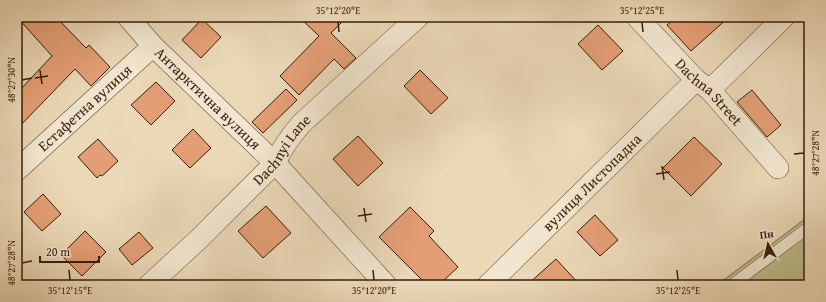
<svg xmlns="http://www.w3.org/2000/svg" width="826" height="302" font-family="'Gentium Book Plus',serif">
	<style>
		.green { fill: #bcbd8b; stroke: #7a6d4a }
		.building { fill: #e49e75; stroke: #381d09 }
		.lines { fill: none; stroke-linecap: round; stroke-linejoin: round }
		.lane-casing { stroke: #654c34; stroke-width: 12 }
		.street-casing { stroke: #654c34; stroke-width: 22 }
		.lane { stroke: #f2e6d0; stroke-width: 11 }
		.street { stroke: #f2e6d0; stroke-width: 21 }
		.ticks { fill: none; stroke: #381d09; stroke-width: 1.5 }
		.labels { text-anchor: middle; stroke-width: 4; stroke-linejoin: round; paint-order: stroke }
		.street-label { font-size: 15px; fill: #381d09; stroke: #f2e6d0 }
		.neatline { fill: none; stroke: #381d09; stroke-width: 1.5 }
		.ticks-label { font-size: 10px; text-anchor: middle; fill: #381d09 }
	</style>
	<rect width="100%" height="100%" fill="#ebd8b7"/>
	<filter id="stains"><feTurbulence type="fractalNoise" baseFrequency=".005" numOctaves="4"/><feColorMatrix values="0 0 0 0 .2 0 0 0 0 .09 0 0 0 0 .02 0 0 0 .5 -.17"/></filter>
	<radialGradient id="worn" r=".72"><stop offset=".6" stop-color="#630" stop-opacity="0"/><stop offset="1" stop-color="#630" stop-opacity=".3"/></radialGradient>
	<path class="green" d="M 809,216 L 809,285 L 717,285 Z"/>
	<g class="building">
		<path d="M 17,17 L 56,17 L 86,48 L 89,45 L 110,67 L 91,86 L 75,69 L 17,129 L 17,93 L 52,56 Z"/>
		<path d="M 299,17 L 347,17 L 331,33 L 356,58 L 344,69 L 334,59 L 299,95 L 280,76 L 319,36 Z"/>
		<path d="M 676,17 L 729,17 L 691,51 L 667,25 Z"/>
		<path d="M 202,19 L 221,37 L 201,58 L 182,40 Z"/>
		<path d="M 598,25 L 623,51 L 602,70 L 578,44 Z"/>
		<path d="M 420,70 L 448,98 L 431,114 L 404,86 Z"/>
		<path d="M 156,82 L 175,101 L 151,125 L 131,105 Z"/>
		<path d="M 286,89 L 297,100 L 263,133 L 252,122 Z"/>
		<path d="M 752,90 L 781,125 L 767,137 L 737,102 Z"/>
		<path d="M 193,129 L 211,148 L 190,168 L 172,150 Z"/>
		<path d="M 358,136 L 383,163 L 358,186 L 333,159 Z"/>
		<path d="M 694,137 L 722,164 L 691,196 L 663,168 Z"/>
		<path d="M 98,139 L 118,161 L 102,176 L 100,175 L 97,178 L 78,157 Z"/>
		<path d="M 43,194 L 61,214 L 42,231 L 24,212 Z"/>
		<path d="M 266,206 L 291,233 L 263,258 L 238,231 Z"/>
		<path d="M 410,207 L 434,231 L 429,236 L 458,267 L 439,285 L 427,285 L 379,237 Z"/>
		<path d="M 595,215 L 618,240 L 600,256 L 577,232 Z"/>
		<path d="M 85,231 L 106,252 L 82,276 L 61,255 Z"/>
		<path d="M 139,232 L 153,248 L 132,265 L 119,249 Z"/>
		<path d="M 556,259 L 580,285 L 527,285 Z"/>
	</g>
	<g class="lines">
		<g class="lane-casing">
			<path id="lane" d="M 732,285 L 809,227"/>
		</g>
		<g class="street-casing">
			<g id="street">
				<path id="s1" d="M 128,17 L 153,46 L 275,163 L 386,285"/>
				<path id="s2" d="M 637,17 L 696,80 L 710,90 L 778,168"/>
				<path d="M 710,90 L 784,17"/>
				<path id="s3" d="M 17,170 L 153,46"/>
				<path id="s4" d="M 149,285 L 200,238 L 275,163 C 282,148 290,137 301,124 L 418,17"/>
				<path id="s5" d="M 488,285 L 696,80"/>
			</g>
		</g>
		<use href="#lane" class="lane"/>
		<use href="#street" class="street"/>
	</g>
	<path class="ticks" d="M 338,22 L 339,32M 642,22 L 643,32M 40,70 L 42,84M 35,78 L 48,76M 22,80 L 32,78M 794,154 L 804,153M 662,166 L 664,180M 656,174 L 670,172M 364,208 L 366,222M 358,216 L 372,214M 22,263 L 32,261M 69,270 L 70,280M 373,270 L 374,280M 677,270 L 678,280"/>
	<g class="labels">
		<g class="street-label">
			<text dy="5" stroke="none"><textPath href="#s2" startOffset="104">Dachna Street</textPath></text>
			<text dy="5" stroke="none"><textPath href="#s1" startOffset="114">Антарктична вулиця</textPath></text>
			<text dy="5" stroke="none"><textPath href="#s3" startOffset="92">Естафетна вулиця</textPath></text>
			<text dy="5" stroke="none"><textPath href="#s4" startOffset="190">Dachnyi Lane</textPath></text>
			<text dy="5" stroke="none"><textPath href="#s5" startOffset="146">вулиця Листопадна</textPath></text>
		</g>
	</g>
	<rect width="826" height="302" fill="none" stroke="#ebd8b7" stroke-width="44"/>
	<g transform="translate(768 244) rotate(352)" stroke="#f2e6d0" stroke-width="3" paint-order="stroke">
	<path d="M0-3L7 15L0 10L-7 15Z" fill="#381d09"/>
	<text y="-6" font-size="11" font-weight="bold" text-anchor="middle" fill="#381d09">Пн</text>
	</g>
	<path d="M40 256v6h59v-6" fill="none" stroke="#381d09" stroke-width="2"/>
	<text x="46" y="256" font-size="12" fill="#381d09" stroke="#f2e6d0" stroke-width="3" paint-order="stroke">20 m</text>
	<rect x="22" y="22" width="782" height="258" class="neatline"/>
	<g class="ticks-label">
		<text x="338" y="14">35°12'20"E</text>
		<text x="642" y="14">35°12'25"E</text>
		<text transform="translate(11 80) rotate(-90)" y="4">48°27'30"N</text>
		<text transform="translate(815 153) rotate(-90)" y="4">48°27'28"N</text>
		<text transform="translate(11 263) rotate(-90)" y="4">48°27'28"N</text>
		<text x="70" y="294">35°12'15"E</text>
		<text x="374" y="294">35°12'20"E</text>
		<text x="678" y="294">35°12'25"E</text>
	</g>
	<rect width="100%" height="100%" filter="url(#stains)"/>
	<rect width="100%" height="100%" fill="url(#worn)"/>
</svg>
